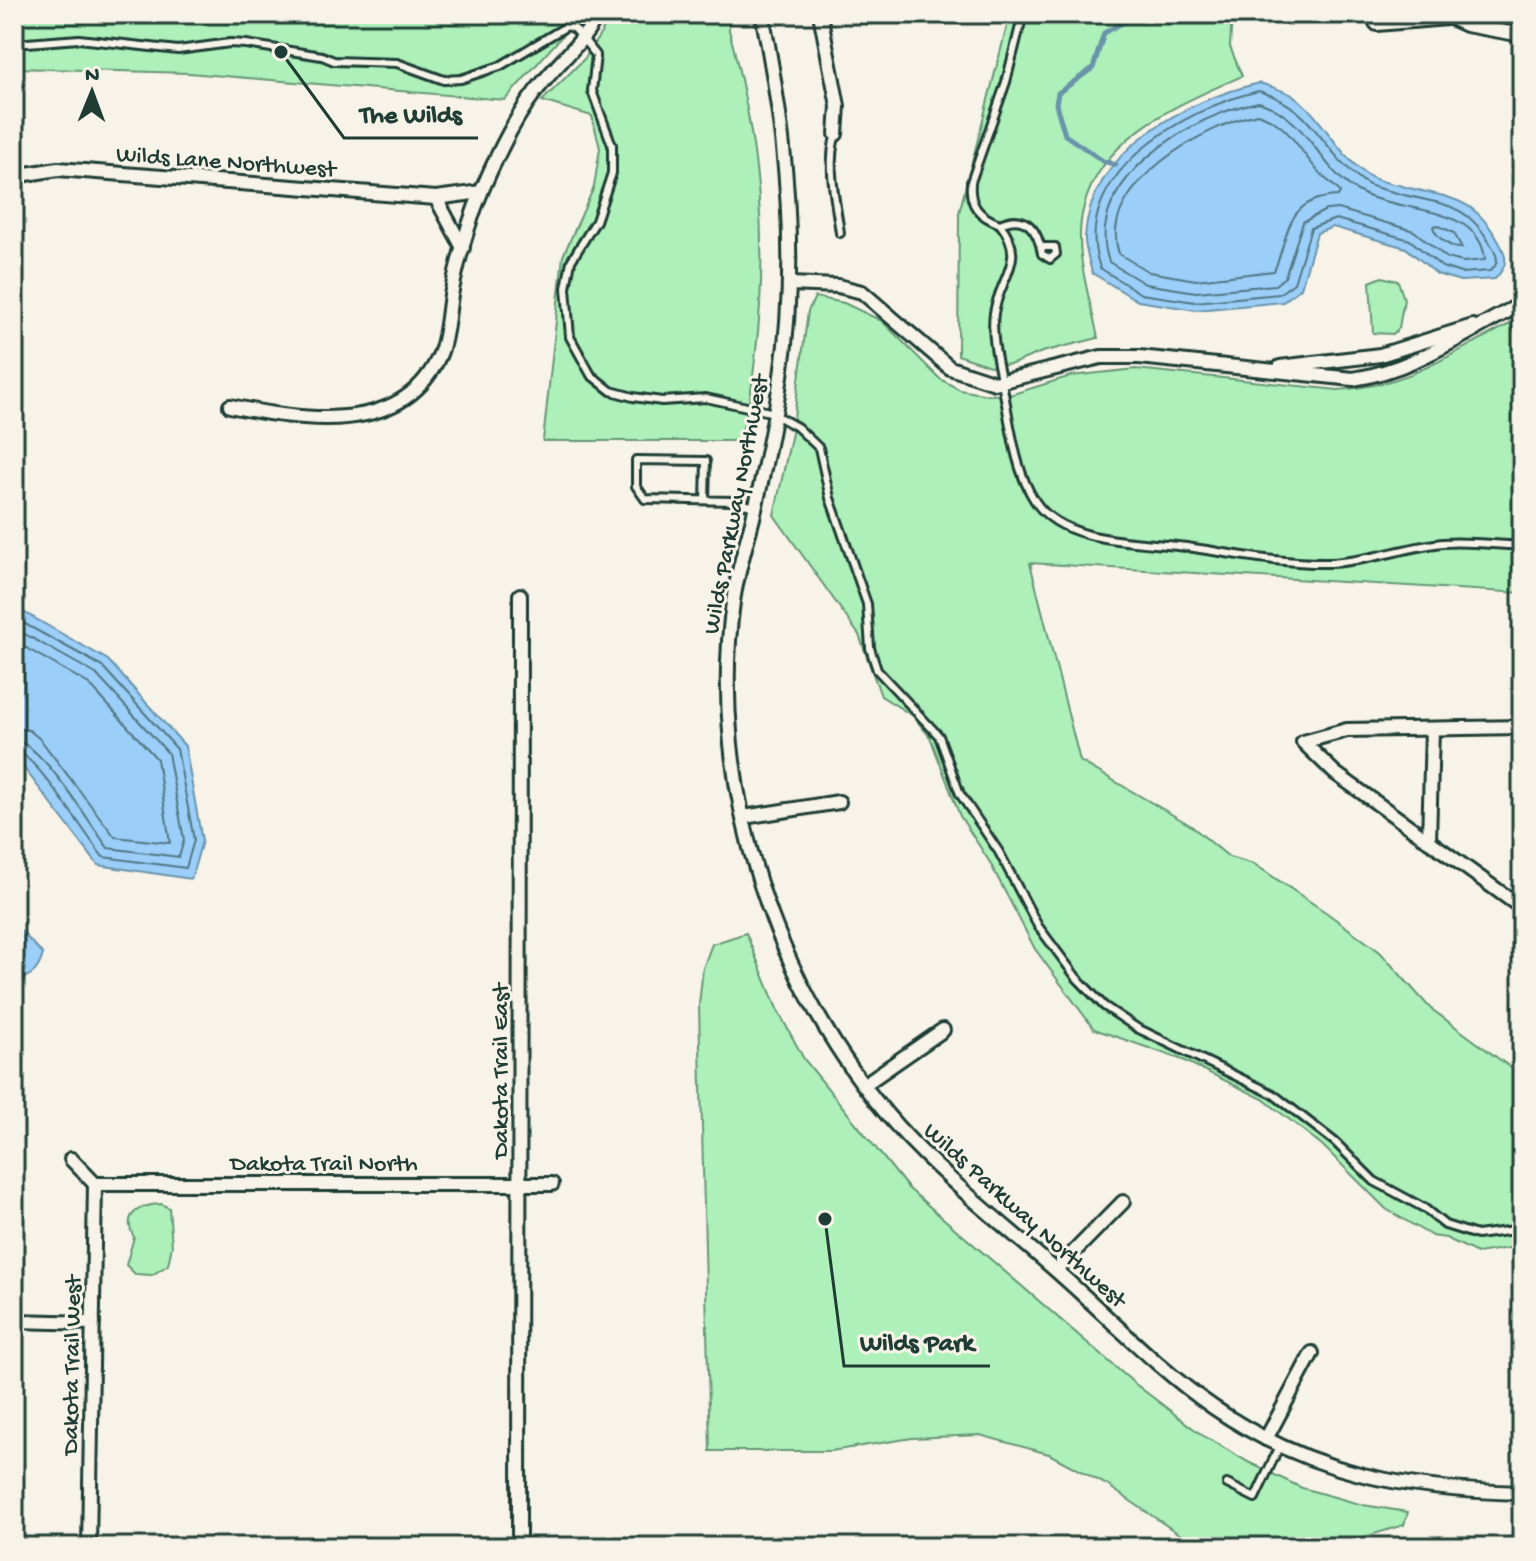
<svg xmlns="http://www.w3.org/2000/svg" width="1536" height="1561" font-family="'Gochi Hand',sans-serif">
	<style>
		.green { fill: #adf0b9; stroke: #669676; stroke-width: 2 }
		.water { fill: #9bcef8; stroke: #6994aa; stroke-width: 2 }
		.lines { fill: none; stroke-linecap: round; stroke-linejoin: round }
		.shore { stroke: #517782; stroke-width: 2 }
		.stream { stroke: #6994aa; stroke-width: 5 }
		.service-casing { stroke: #1f3d34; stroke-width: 12 }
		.minor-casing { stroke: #1f3d34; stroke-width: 18 }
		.service { stroke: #f7f3e8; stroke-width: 6 }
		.minor { stroke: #f7f3e8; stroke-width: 12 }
		.labels { text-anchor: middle; stroke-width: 6; stroke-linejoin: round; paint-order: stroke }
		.street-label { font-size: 24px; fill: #1f3d34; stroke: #f7f3e8 }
		.leader { fill: none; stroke: #1f3d34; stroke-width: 3 }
		.callout-dot { fill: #1f3d34; stroke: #f7f3e8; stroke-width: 3 }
		.callout-label { font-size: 26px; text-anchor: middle; font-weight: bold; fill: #1f3d34; stroke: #f7f3e8; stroke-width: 6; stroke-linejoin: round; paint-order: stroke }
	</style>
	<rect width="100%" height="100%" fill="#f7f3e8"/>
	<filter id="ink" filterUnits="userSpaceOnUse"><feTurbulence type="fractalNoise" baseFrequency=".0125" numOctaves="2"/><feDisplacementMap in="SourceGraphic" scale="16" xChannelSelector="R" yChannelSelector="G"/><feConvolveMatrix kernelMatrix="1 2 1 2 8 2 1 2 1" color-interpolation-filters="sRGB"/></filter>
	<g filter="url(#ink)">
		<g class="green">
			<path d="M 14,14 L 574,14 L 563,35 L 505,100 L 189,73 L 14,68 Z"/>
			<path d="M 613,14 L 729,14 L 729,30 C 758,139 769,239 756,351 C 752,383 750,412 738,441 L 543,441 L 563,256 L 594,187 L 600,148 L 592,116 L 542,101 L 585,58 Z"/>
			<path d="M 1010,14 L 1232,14 L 1230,47 L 1242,76 C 1179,104 1100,136 1083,210 C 1073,250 1090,299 1098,338 L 1042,352 L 1012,364 L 990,366 L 958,355 L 959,213 Z"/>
			<path d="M 1382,277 L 1398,281 L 1404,299 L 1399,328 L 1393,334 L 1373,333 L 1370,282 Z"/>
			<path d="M 815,297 L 844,303 L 882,321 L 940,379 L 960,390 L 988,395 L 1013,394 L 1071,376 L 1136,369 L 1338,390 C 1412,385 1447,355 1510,324 L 1522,344 L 1522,593 L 1030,563 L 1080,761 L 1190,825 L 1229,857 L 1254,864 L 1327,913 L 1380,952 L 1430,1008 L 1522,1076 L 1522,1246 L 1477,1253 L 1446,1238 L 1432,1236 L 1386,1209 L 1322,1145 L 1263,1099 L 1183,1060 L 1094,1029 L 1035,949 L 989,861 L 960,816 L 930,737 L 913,716 L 881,696 L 859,635 L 774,515 L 792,433 L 808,311 Z"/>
			<path d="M 746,933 L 777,1009 L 804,1059 L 908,1188 L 1134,1383 L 1202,1435 L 1250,1463 L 1302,1488 L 1363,1505 L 1408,1512 L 1404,1525 L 1331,1547 L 1198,1547 L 1107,1485 L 1049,1454 L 980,1435 L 912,1438 L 831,1451 L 710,1451 L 699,1005 L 703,968 L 712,944 Z"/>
			<path d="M 161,1204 L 169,1208 L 172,1246 L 168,1265 L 152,1275 L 135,1274 L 126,1265 L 134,1237 C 121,1214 140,1205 161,1204 Z"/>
		</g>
		<g class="water">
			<path d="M 1260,83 C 1271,87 1284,90 1294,96 C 1324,118 1337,155 1369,176 C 1377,181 1389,183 1398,185 C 1446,199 1471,192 1499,242 C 1508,258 1508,265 1495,279 L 1460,281 L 1437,274 L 1406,248 L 1333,227 L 1317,233 L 1301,288 L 1283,302 L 1196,310 L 1138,301 L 1092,273 C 1090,262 1084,248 1085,236 C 1091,149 1186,100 1260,83 Z"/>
			<path d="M 14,610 L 20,610 L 108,660 L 185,746 L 202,841 L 191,879 L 98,865 L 14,755 Z"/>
			<path d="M 14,924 L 43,954 C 39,971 31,977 14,981 Z"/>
		</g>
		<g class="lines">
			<g class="shore">
				<path d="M 1259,91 C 1316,109 1319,149 1364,182 C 1372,188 1383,189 1393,192 C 1438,205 1465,199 1491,245 C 1497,256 1501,262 1490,271 L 1461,273 L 1442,267 L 1410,240 L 1336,219 L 1311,228 L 1294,283 L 1279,294 L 1195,302 L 1141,294 L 1100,268 C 1068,176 1184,108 1259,91 Z"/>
				<path d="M 1259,102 C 1314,121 1317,171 1363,194 C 1400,212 1481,205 1485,260 L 1463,262 L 1447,258 L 1414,231 L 1338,209 L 1326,210 L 1303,222 L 1285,277 L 1275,285 L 1196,292 L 1145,284 L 1109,262 C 1081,181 1193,114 1259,102 Z"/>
				<path d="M 1257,114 C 1288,123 1297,147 1317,170 C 1324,179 1333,184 1340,192 L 1338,196 C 1285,198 1290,234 1274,271 L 1196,280 L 1149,272 L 1119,254 C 1096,186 1204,126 1257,114 Z"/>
				<path d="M 1437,225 L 1454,233 L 1462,248 C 1451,249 1436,237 1433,227 Z"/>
				<path d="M 14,618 L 102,666 L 177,749 L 194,840 L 186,868 L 103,857 C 87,837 35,753 14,750"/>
				<path d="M 14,628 L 96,674 L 168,753 L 184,840 L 179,857 L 108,848 C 90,824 41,742 14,740"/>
				<path d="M 14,641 L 89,684 L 157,759 L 170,843 L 115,837 L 40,739 L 29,730 L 14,728"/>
			</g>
			<path class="stream" d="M 1116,165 L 1103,161 L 1065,135 L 1056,104 L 1058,93 L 1093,68 L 1104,33 L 1138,14"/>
			<g class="service-casing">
				<g id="service">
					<path d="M 14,44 L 79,39 L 178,50 L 230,43 L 246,44 L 322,56 L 334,61 L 397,63 L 444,80 L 461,79 L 500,66 L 567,26 L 575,29 L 596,55 L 592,91 L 612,145 L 612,173 L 596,221 L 571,261 L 566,288 L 570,337 L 591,375 L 611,391 L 633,397 L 662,401 L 706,398 L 770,412 L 797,427 L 819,448 L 830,498 L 867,604 L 870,648 L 877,670 L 939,736 L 960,794 L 999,852 L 1038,926 L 1076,977 L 1104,1006 L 1137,1028 L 1273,1094 L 1335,1142 L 1374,1181 L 1424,1208 L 1445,1225 L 1477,1235 L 1522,1229"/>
					<path d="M 836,134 C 826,164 836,202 840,233"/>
					<path d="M 1000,224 C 978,216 969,205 971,182 L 1006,82 L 1023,14"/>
					<path d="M 1041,247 L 1055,247 L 1056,254 L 1050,259 L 1042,254 C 1038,230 1026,212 1000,224 C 1028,260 1000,276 994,313 C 991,333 997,360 1001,379 C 1010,417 1013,468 1035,501 C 1063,545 1142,541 1187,547 C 1235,554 1282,564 1331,563 C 1370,561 1405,547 1443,543 C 1469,541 1496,545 1522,546"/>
					<path d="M 705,500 L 706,461 L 636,460 L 636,486 L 645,499 L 733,501 L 755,507"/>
					<path d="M 1227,1484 L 1255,1498 L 1280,1445"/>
				</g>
			</g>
			<g class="minor-casing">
				<g id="minor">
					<path d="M 762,14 C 786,132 799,257 781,376 C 774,424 764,471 753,518 C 746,545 737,573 733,602 C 708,785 774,989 898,1127 C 948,1182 1006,1226 1061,1275 C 1111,1319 1158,1369 1213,1407 C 1311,1475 1406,1490 1522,1493"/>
					<path d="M 820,14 L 838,106 L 836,134"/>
					<path d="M 1369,14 L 1377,24 L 1447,18"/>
					<path d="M 1442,14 L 1466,25 L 1522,35"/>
					<path d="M 14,176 L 58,169 L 436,198 L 481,192"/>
					<path d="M 436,198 L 463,248"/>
					<path d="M 790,284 L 838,286 L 862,292 L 950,368 L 995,383 L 1101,357 L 1139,357 L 1353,379 C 1417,369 1465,332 1522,304"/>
					<path d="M 1280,367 L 1380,355 L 1473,326"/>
					<path d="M 230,406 C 301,420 405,438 440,354 C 447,337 448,314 451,295 C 458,260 468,223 482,190 C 498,153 518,110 545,80 C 563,58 585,40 598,14"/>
					<path d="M 1522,727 L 1347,730 L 1303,742 L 1335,773 L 1522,908"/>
					<path d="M 744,817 L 839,802"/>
					<path d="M 1429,841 L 1432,729"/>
					<path d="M 865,1084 L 943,1030"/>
					<path d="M 71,1159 L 95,1184"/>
					<path d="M 95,1184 L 552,1184"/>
					<path d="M 1056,1270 L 1123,1202"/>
					<path d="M 14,1321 L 93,1323"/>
					<path d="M 1266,1439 L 1312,1353"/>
					<path d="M 89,1547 L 95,1184"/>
					<path d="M 519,1547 L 520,595"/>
				</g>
			</g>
			<use href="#service" class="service"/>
			<use href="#minor" class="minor"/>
		</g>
	</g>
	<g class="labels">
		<g class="street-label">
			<text transform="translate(226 160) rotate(4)" y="8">Wilds Lane Northwest</text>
			<text transform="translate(734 504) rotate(-79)" y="8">Wilds Parkway Northwest</text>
			<text transform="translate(499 1071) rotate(-90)" y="8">Dakota Trail East</text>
			<text x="324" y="1170">Dakota Trail North</text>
			<text transform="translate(1026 1214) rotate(42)" y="8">Wilds Parkway Northwest</text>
			<text transform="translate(70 1365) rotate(-89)" y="8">Dakota Trail West</text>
		</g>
	</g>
	<path class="leader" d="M281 52L344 138H478M825 1219L844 1366H990"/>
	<g class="callout-dot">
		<circle cx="281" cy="52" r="8"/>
		<circle cx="825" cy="1219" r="8"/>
	</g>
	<g class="callout-label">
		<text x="411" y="122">The Wilds</text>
		<text x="917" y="1350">Wilds Park</text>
	</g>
	<rect width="1536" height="1561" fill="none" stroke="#f7f3e8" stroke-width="48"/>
	<rect x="24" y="24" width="1488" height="1513" fill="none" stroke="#1f3d34" stroke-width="3" filter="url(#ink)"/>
	<g transform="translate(92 92) rotate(1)" stroke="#f7f3e8" stroke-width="6" paint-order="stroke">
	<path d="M0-6L14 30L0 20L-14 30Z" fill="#1f3d34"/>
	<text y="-12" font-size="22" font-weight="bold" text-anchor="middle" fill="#1f3d34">N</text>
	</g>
</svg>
